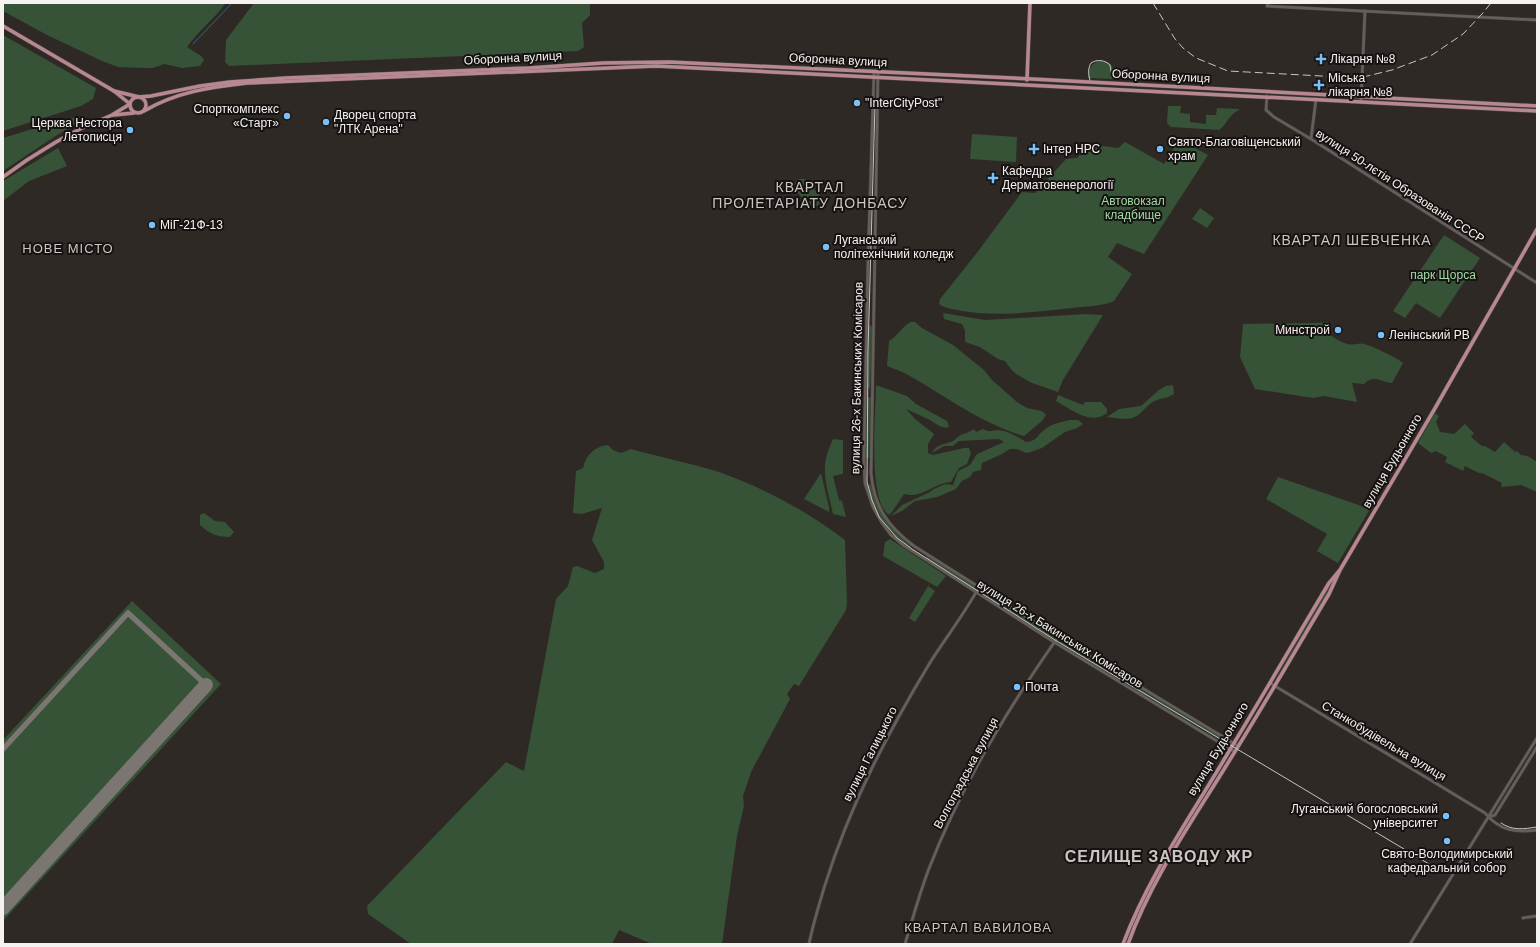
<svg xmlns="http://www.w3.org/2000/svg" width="1540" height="947" font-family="Helvetica,sans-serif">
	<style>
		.green { fill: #365237 }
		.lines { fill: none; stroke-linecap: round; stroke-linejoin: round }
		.stream { stroke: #356280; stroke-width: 1 }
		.taxiway { stroke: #7c7673; stroke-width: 5.5 }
		.runway { stroke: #7c7673; stroke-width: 14 }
		.minor-casing { stroke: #4d4745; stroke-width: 3.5 }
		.major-casing { stroke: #4d4745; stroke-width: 4.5 }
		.minor { stroke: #655e5a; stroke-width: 2.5 }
		.major { stroke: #b88891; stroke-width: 3.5 }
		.tram { stroke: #c8c3c1; stroke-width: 1 }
		.rail { stroke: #c8c3c1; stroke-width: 1; stroke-dasharray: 8 4; stroke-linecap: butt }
		.poi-dot { fill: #79bff8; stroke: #151211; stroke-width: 1.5 }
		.labels { text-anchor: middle; stroke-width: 4; stroke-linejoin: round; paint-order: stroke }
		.street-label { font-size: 12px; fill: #f6f2f0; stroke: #151211 }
		.poi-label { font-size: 12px; fill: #f6f2f0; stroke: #151211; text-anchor: start }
		.park-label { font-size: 12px; fill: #a1dca3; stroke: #151211 }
		.neighbourhood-label { font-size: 13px; letter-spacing: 1px; fill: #cdc5c1; stroke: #151211 }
		.quarter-label { font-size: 14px; letter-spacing: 1px; fill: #cdc5c1; stroke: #151211 }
		.district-label { font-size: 16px; font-weight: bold; letter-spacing: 1px; fill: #cdc5c1; stroke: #151211 }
	</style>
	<rect width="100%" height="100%" fill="#2f2925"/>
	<g class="green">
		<path d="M 3,3 L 226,3 C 214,19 198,31 187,47 L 201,56 L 204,60 L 200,66 L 182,68 L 164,64 L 153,68 L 144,68 L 118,67 L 102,61 L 47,35 L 3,11 Z"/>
		<path d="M 254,3 L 590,3 L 590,15 L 582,23 L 584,47 L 578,51 C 461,56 345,61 229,66 L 225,62 L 226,40 Z"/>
		<path d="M 3,35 L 96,88 L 93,99 L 81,106 L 3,131 Z"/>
		<path d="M 1099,61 C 1112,61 1114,66 1113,79 L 1088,78 C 1088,70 1091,63 1099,61 Z"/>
		<path d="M 1168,106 L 1181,106 L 1180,113 L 1190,114 L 1190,122 L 1206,124 L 1206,115 L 1216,115 L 1217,108 L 1239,109 L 1239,110 C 1227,116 1228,124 1219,130 L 1171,127 L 1167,123 Z"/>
		<path d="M 77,116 L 80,122 L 54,137 L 3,171 L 3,138 L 52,123 L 55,125 Z"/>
		<path d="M 972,134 L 1017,137 L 1016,162 L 970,159 Z"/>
		<path d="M 1179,140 L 1208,155 L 1144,254 L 1117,243 L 1108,257 L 1132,274 L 1114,301 C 1100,307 1086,306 1072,308 C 1035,312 999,317 962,311 C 954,309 946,309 939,304 L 940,299 L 976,254 L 1022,192 L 1035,193 L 1066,159 L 1077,158 L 1088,144 L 1118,148 L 1125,142 L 1164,164 Z"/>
		<path d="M 58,148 L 67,166 L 29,181 L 3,201 L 3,181 Z"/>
		<path d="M 799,179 L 805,179 L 822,198 L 818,206 L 812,208 L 794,189 L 794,184 Z"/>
		<path d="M 1200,208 L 1214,218 L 1207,228 L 1192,219 Z"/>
		<path d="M 1444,235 L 1480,258 L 1440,318 L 1416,303 L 1405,318 L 1393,311 Z"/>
		<path d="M 943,313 L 985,320 L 1086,314 L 1103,315 L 1063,380 L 1058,392 L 1032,383 L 1016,374 L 1010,368 L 1005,361 L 998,359 L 980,347 L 965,342 L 965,331 L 962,324 L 944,319 Z"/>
		<path d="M 911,322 L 915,322 L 922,328 L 953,345 L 984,370 L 992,380 L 1017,402 L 1027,408 L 1042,411 L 1046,415 L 1042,421 L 1024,436 C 983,424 951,400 915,379 C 906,373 897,370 887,366 L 889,341 C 898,336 902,326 911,322 Z"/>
		<path d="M 1328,322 L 1328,334 C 1335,338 1342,343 1348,344 C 1353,346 1359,342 1364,344 C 1373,346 1397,358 1403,363 L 1392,383 C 1380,382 1374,374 1364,384 L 1352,383 L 1357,402 L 1324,396 L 1313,398 L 1255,389 L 1240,357 L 1243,324 L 1316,323 Z"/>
		<path d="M 870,325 L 873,327 L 870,389 L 868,388 L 869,326 Z"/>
		<path d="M 876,385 L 907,396 L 916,404 L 947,421 L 949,426 L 947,428 L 939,426 L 930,420 L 906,409 L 915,419 L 934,434 L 928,444 L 928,453 L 933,455 L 964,448 L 969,448 L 971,453 L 967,464 L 959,468 L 951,482 C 933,483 923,499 904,494 L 892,512 L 889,515 C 867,500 876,411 876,385 Z"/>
		<path d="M 1173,385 L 1174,394 C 1168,398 1163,398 1157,400 C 1148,403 1144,411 1137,416 C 1129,421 1115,418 1107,417 L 1119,409 L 1141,406 L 1159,390 L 1166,386 Z"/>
		<path d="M 1058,395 L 1083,405 L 1085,402 L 1101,402 L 1107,409 L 1107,413 C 1090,426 1071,409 1056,401 Z"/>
		<path d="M 869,397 L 871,398 L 869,458 L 866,458 L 867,398 Z"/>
		<path d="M 1435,413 L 1439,416 L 1436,422 L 1440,432 L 1454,434 L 1465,424 L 1474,433 L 1471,437 L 1482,446 L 1485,446 L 1495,452 L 1504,442 L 1515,452 L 1517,451 L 1521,455 L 1528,456 L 1537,462 L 1537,492 L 1521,485 L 1501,487 L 1502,483 L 1482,473 L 1479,473 L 1465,466 L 1463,471 L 1445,462 L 1447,457 L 1436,451 L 1431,453 L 1418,443 Z"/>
		<path d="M 1070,420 L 1078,420 L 1083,424 L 1077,428 L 1065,432 L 1042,448 L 1031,452 L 1026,453 L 1017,449 L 1010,449 L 1000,455 L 982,463 L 981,470 L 973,472 L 970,477 L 962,481 L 956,489 L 937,497 L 915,501 L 902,511 L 891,516 L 902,505 L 930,492 L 934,489 L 945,484 L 953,485 L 958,471 L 970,465 L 977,454 L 1004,442 L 999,439 L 959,441 L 953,446 L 944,446 L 932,453 C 936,445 943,444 951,442 C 954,441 956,438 959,436 C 964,433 969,433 974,429 L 976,432 L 983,429 C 991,433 991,430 999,430 C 1008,431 1018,437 1026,442 C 1039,440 1035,437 1044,430 C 1050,424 1062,422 1070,420 Z"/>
		<path d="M 833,439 L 843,440 L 843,474 L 833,476 L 839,500 L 842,501 L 846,517 L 833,514 C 830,500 824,481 825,467 C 825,458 829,448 833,439 Z"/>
		<path d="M 608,445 L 613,450 L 621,453 L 631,449 C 660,457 690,463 719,472 C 764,488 807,511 845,540 L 847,603 L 846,610 L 799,686 L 794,684 L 787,694 L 790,699 L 751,772 L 743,796 L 744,806 L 737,836 L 722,944 L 652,944 L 619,930 L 612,944 L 411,944 L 368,914 L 367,906 L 506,762 L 524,771 L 556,599 L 568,586 L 573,567 L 577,566 L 595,573 L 604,569 L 604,562 L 592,540 L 602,508 L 582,514 L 573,513 L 576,471 L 583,468 C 586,455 595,446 608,445 Z"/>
		<path d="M 821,473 L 829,507 L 829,512 L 804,499 Z"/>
		<path d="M 1278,477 L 1370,509 L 1338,563 L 1317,551 L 1327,534 L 1266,499 Z"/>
		<path d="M 867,484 L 871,485 C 878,510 890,531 911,546 L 911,548 L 910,549 C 889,533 870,511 867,484 Z"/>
		<path d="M 204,513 L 215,521 L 225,522 L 234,532 L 230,537 C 217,537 210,534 200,525 L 200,515 Z"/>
		<path d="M 890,539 L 946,576 L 937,587 L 883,556 L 885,542 Z"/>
		<path d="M 927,556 L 928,556 L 978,588 L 975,591 L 925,558 Z"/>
		<path d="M 1336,575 L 1329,590 L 1274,682 L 1273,683 Z"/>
		<path d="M 928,586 L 935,591 L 915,622 L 909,618 Z"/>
		<path d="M 979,590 L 981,590 L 1054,636 L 1054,639 L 1052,640 L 979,593 Z"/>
		<path d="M 132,601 L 221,684 L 3,921 L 3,740 Z"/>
		<path d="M 1060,641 L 1126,680 L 1125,682 L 1124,683 L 1060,644 Z"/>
		<path d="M 1128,682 L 1231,743 L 1231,746 L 1127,685 Z"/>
	</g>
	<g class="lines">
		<path class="stream" d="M 193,44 L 232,3"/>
		<path class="taxiway" d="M 3,749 L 128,613 L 206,685"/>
		<path class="runway" d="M 3,908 L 206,685"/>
		<g class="minor-casing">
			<g id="minor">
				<path d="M 1268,3 L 1267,6 L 1537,20"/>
				<path d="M 874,72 L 868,263 L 864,459 L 865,483 L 873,507 L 882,523 L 891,535 L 903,545 L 1054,642 L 1235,752"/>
				<path d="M 878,72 L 871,473 C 874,506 887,526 914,546 L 1058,637 L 1238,746"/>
				<path d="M 1267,96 L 1266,110 L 1274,117 L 1311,139 L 1537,283"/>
				<path d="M 1361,101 L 1365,11"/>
				<path d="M 1311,139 L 1316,99"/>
				<path d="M 1270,683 L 1485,813 C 1500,831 1516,833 1537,830"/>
				<path d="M 1489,817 L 1495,815 L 1537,747"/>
				<path d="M 1523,918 L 1537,916"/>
				<path d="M 809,944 C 813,924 819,905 825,885 C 850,805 888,732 931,661 C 947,636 965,613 979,587"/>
				<path d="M 905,944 C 913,918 920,891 930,866 C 962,784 1008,708 1058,637"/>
				<path d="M 1410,944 L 1537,738"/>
			</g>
		</g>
		<g class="major-casing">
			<g id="major">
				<path d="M 3,26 L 114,91 L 130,104 L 112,115 L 80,129 L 56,142 L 27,160 L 3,177"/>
				<path d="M 1027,80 L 1030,3"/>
				<path d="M 114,91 L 139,97 L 151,96 L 200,86 L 230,82 L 286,78 L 529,68 L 603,63 L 669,62 L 1032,79 L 1537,106"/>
				<circle cx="138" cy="105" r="8"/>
				<path d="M 144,111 C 176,92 211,87 247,83 L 656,66 L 1537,111"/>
				<path d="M 113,115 L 134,113"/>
				<path d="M 1123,944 C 1149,875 1191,816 1228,753 C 1262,697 1295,640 1329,583 L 1339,571"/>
				<path d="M 1128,944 C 1151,880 1191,823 1226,766 C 1262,709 1295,651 1329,594 L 1340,570 L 1434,410 L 1537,229"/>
			</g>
		</g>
		<use href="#minor" class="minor"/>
		<use href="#major" class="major"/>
		<g class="tram">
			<path d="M 1090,80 C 1088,74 1088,68 1091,63 C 1097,59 1105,60 1110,65 L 1112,77"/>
			<path d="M 875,105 L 868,351 L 867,482 L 872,500 L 879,517 L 897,538 L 912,549 L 1055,640 L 1444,873"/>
			<path d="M 1501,823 C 1513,831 1523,829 1537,827"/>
		</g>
		<path class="rail" d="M 1153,3 L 1175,39 L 1183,48 L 1196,58 L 1228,71 L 1359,78 L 1392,70 L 1432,55 L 1463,34 L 1482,14 L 1491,3"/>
	</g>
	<g class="poi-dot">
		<path d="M1319 53h4v4h4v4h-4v4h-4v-4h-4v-4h4z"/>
		<path d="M1317 79h4v4h4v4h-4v4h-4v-4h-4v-4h4z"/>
		<circle cx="857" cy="103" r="4"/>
		<circle cx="287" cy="116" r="4"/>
		<circle cx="326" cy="122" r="4"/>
		<circle cx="130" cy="130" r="4"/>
		<path d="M1032 143h4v4h4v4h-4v4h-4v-4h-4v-4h4z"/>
		<circle cx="1160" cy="149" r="4"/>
		<path d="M991 172h4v4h4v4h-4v4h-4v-4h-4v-4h4z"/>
		<circle cx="152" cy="225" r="4"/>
		<circle cx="826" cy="247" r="4"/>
		<circle cx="1338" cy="330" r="4"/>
		<circle cx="1381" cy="335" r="4"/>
		<circle cx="1017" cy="687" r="4"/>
		<circle cx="1446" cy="816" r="4"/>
		<circle cx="1447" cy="841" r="4"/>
	</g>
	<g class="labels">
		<g class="street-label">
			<text transform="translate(513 58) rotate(-3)" y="4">Оборонна вулиця</text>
			<text transform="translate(838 60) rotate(3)" y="4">Оборонна вулиця</text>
			<text transform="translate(1161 76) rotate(3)" y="4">Оборонна вулиця</text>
			<text transform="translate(1400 186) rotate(33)" y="4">вулиця 50-лєтія Образованія СССР</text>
			<text transform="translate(857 378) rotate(-89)" y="4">вулиця 26-х Бакинських Комісаров</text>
			<text transform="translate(1392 461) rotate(-60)" y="4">вулиця Будьонного</text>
			<text transform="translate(1060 634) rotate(32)" y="4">вулиця 26-х Бакинських Комісаров</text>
			<text transform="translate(1384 741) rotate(31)" y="4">Станкобудівельна вулиця</text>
			<text transform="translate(1218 749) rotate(-59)" y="4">вулиця Будьонного</text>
			<text transform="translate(870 754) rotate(-63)" y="4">вулиця Галицького</text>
			<text transform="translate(966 773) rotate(-62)" y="4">Волгоградська вулиця</text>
		</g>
		<g class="poi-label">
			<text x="1330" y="63">Лікарня №8</text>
			<text x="1328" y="82">Міська<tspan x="1328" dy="14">лікарня №8</tspan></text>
			<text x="865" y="107">"InterCityPost"</text>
			<text x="279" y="113" text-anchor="end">Спорткомплекс<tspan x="279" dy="14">«Старт»</tspan></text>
			<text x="334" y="119">Дворец спорта<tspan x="334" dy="14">"ЛТК Арена"</tspan></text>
			<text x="122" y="127" text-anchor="end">Церква Нестора<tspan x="122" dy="14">Летописця</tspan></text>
			<text x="1168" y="146">Свято-Благовіщенський<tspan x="1168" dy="14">храм</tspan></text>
			<text x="1043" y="153">Інтер НРС</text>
			<text x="1002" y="175">Кафедра<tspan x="1002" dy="14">Дерматовенерології</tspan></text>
			<text x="160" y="229">МіГ-21Ф-13</text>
			<text x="834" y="244">Луганський<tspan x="834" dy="14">політехнічний коледж</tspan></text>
			<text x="1330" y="334" text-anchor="end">Минстрой</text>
			<text x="1389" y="339">Ленінський РВ</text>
			<text x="1025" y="691">Почта</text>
			<text x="1438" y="813" text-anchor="end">Луганський богословський<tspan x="1438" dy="14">університет</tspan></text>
			<text x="1447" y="858" text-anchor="middle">Свято-Володимирський<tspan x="1447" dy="14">кафедральний собор</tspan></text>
		</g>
		<g class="park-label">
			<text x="1133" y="205">Автовокзал<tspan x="1133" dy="14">кладбище</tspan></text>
			<text x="1443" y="279">парк Щорса</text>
		</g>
		<g class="neighbourhood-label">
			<text x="68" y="253">НОВЕ МІСТО</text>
			<text x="978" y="932">КВАРТАЛ ВАВИЛОВА</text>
		</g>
		<g class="quarter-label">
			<text x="810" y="192">КВАРТАЛ<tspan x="810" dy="16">ПРОЛЕТАРІАТУ ДОНБАСУ</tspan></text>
			<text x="1352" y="245">КВАРТАЛ ШЕВЧЕНКА</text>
		</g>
		<g class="district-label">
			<text x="1159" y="862">СЕЛИЩЕ ЗАВОДУ ЖР</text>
		</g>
	</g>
	<rect width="1540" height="947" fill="none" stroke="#f6f2f0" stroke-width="8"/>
</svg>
